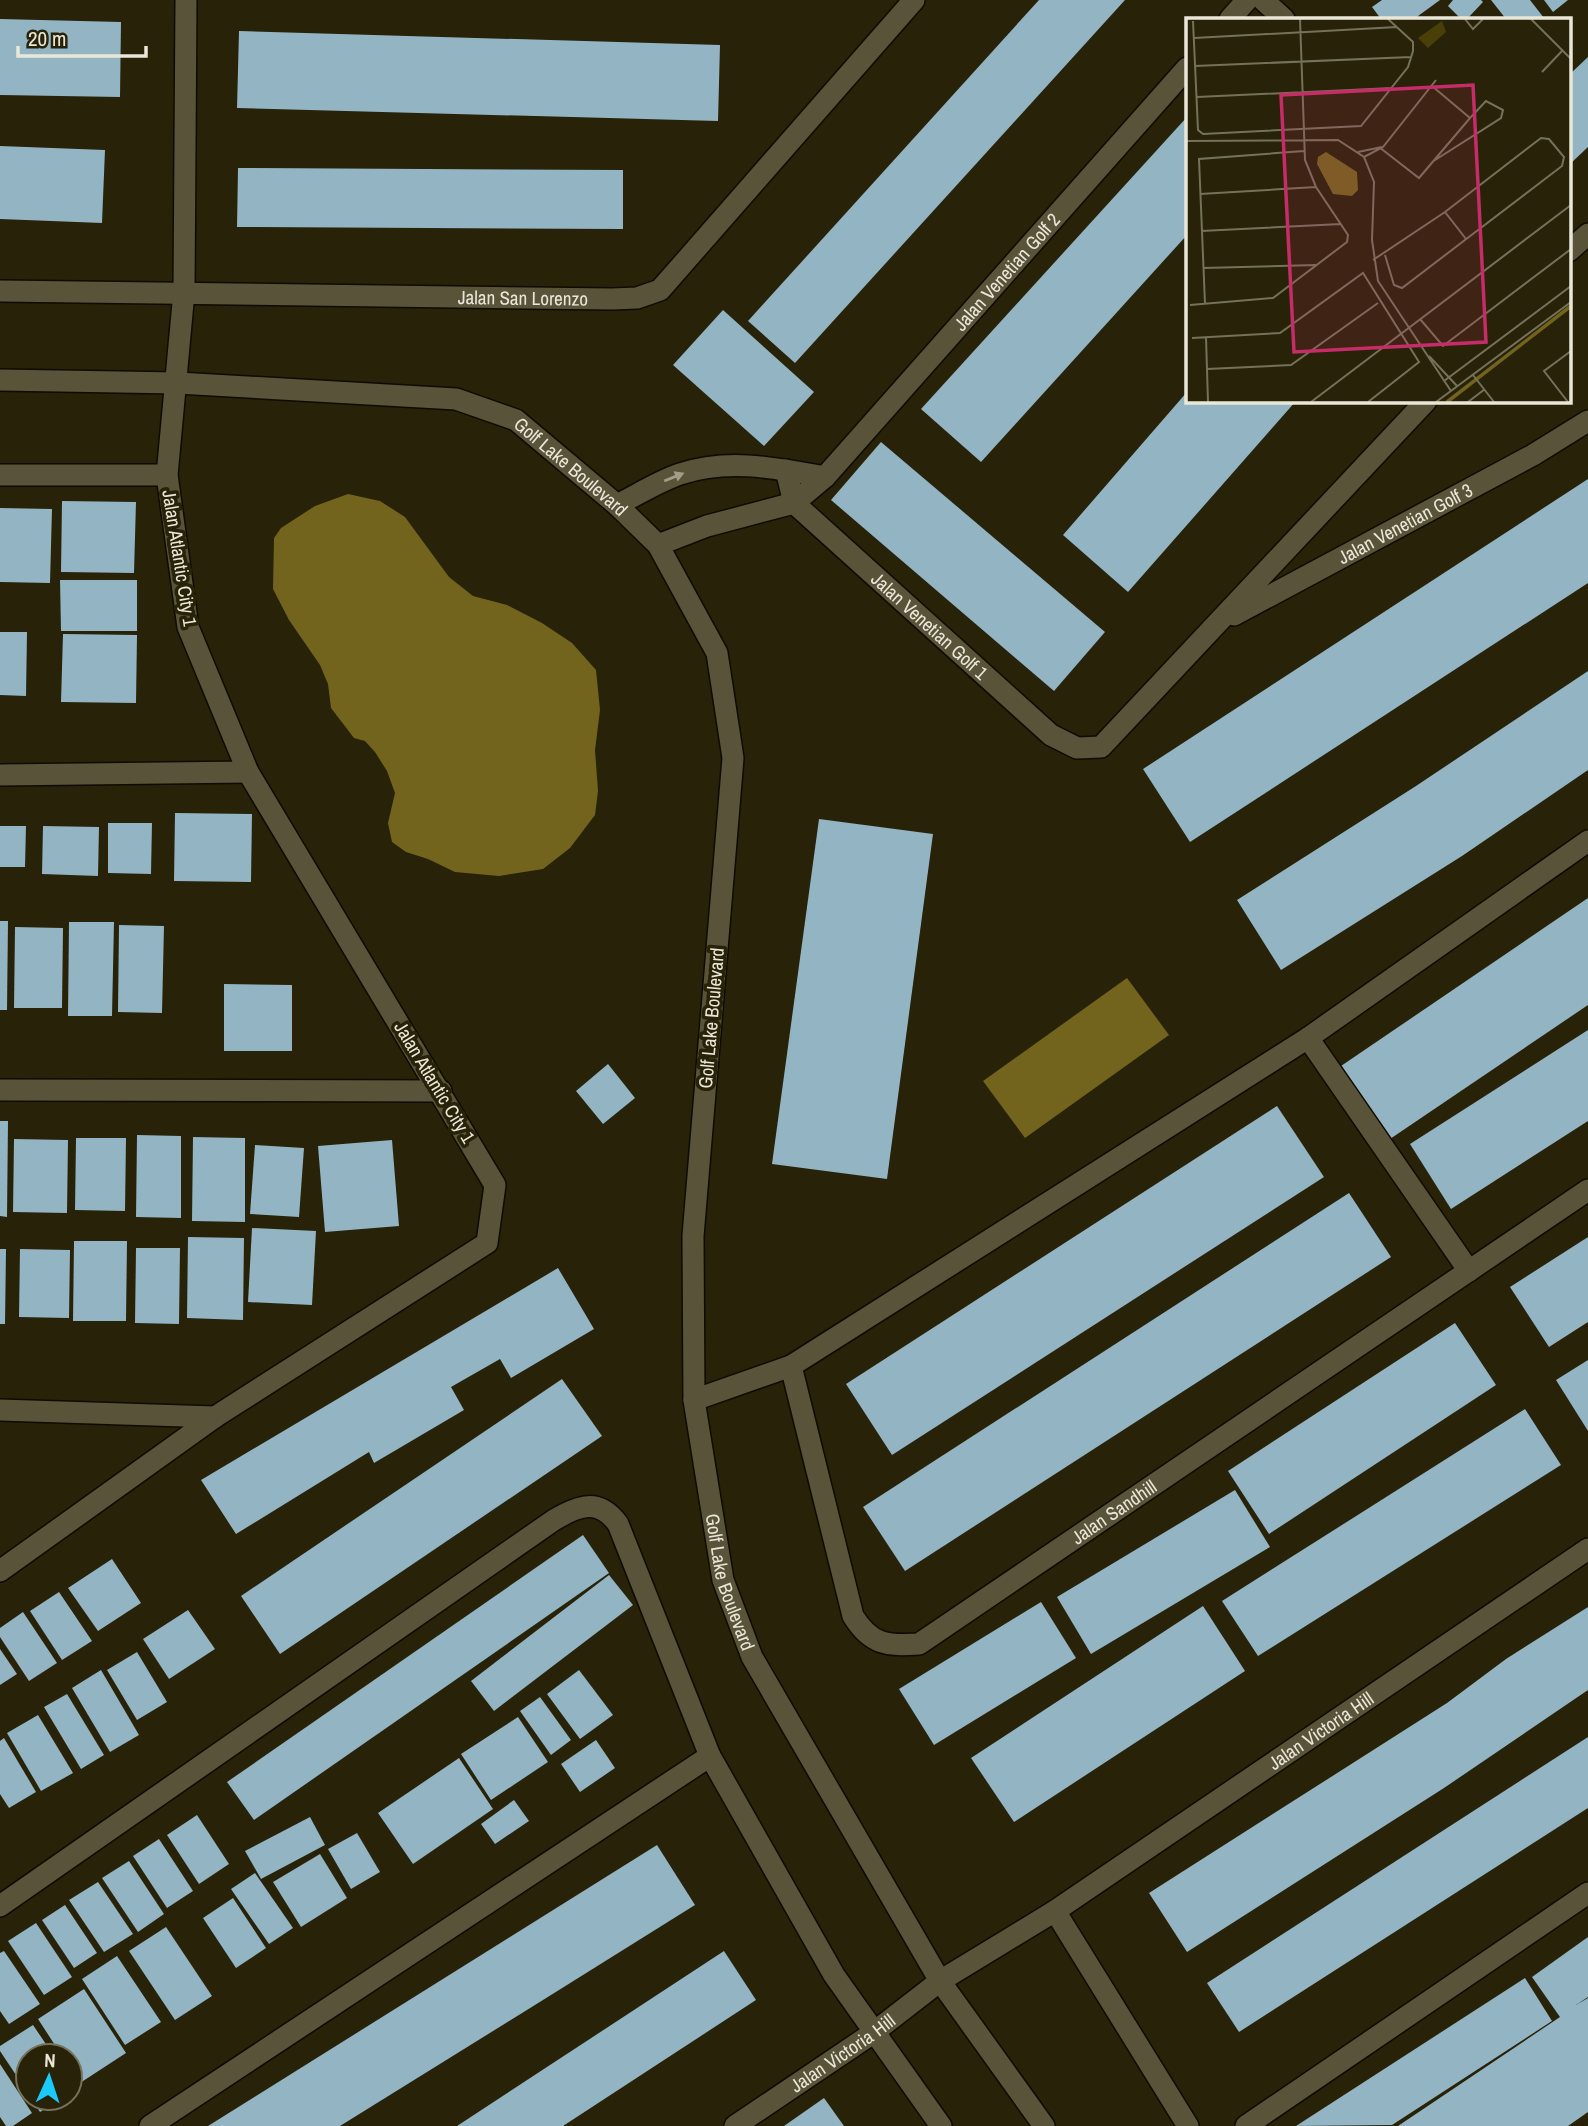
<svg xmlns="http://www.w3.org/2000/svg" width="1588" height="2126" font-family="'Archivo Narrow',sans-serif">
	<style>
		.water { fill: #73641d }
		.building { fill: #93b4c2 }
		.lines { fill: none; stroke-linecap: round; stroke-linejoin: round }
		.street-casing { stroke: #100b00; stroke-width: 24 }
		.street { stroke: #595339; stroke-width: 21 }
		.oneway { fill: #a29d88 }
		.labels { text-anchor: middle; stroke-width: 7; stroke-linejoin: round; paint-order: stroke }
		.street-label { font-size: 19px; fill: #eae7d8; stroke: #272208 }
		.inset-river { fill: none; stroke: #73641d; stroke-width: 3.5 }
		.inset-road { fill: none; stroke: #75715b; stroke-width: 2 }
		.view { fill: #c62d68; fill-opacity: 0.15; stroke: #c62d68; stroke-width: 3.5 }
		.inset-edge { fill: none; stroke: #eae7d8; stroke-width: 3.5 }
	</style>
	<rect width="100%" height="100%" fill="#272208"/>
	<g class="water">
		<path d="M 348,494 L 380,501 L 405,517 L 449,577 L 473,596 L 507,605 L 542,623 L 572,643 L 596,670 L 600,710 L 595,750 L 598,791 L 595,815 L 570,848 L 543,869 L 499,876 L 455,872 L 428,859 L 406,852 L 392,842 L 388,823 L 395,793 L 387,771 L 375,752 L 365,741 L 354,738 L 331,708 L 328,684 L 320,665 L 289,620 L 273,589 L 274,538 L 281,528 L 315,506 Z"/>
		<path d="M 1127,978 L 1169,1035 L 1025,1138 L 983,1081 Z"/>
	</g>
	<g class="building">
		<path d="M 1039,0 L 1125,0 L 795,363 L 748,321 Z"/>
		<path d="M 1382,0 L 1440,0 L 1414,19 L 1381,19 L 1372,7 Z"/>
		<path d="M 1453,0 L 1481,0 L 1483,2 L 1467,19 L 1461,19 L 1448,6 Z"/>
		<path d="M 1491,0 L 1530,0 L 1544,18 L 1506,19 Z"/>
		<path d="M 1544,0 L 1568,0 L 1553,12 Z"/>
		<path d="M 0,19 L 121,22 L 120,97 L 0,95 Z"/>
		<path d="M 239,31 L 720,45 L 718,121 L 237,108 Z"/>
		<path d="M 1588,57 L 1588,147 L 1569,165 L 1569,75 Z"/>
		<path d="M 1187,117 L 1187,235 L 981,462 L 921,409 Z"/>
		<path d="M 0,146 L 105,150 L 102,223 L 0,219 Z"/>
		<path d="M 238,168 L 623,170 L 623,229 L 237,227 Z"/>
		<path d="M 723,310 L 814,392 L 764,446 L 673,365 Z"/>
		<path d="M 1187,392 L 1187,401 L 1296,401 L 1128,592 L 1063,535 Z"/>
		<path d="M 881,442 L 1105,632 L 1054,691 L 831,500 Z"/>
		<path d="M 1588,479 L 1588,583 L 1190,842 L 1143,769 Z"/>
		<path d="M 62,501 L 136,502 L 134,573 L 61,572 Z"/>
		<path d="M 0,508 L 52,509 L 50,583 L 0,582 Z"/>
		<path d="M 60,580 L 137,580 L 137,631 L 61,631 Z"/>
		<path d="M 0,632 L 27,632 L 26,696 L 0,695 Z"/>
		<path d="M 63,634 L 137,635 L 136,703 L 61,702 Z"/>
		<path d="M 1588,671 L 1588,770 L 1462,856 L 1281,970 L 1237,900 L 1416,786 Z"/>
		<path d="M 175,813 L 252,814 L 251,882 L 174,881 Z"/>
		<path d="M 819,819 L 933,834 L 887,1179 L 772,1164 Z"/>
		<path d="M 108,823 L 152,823 L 151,874 L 108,873 Z"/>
		<path d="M 0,826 L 26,826 L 25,867 L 0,867 Z"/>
		<path d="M 43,826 L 99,827 L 98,876 L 42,874 Z"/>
		<path d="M 1588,898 L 1588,1005 L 1390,1139 L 1341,1066 Z"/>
		<path d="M 0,921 L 8,921 L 7,1010 L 0,1010 Z"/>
		<path d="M 69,922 L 114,922 L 112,1016 L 68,1016 Z"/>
		<path d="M 119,925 L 164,926 L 162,1013 L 118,1012 Z"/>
		<path d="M 15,927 L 63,928 L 62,1008 L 14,1008 Z"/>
		<path d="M 224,984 L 292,985 L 292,1051 L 224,1051 Z"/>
		<path d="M 1588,1030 L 1588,1121 L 1451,1209 L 1410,1144 Z"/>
		<path d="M 608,1064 L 635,1098 L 603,1124 L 576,1091 Z"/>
		<path d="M 1277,1106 L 1324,1177 L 892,1455 L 846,1384 Z"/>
		<path d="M 0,1121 L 8,1121 L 7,1217 L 0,1216 Z"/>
		<path d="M 137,1135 L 181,1136 L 181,1218 L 136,1217 Z"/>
		<path d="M 193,1137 L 245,1138 L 245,1222 L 192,1221 Z"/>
		<path d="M 76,1138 L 126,1138 L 125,1211 L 75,1210 Z"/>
		<path d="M 14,1139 L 68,1140 L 67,1213 L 13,1212 Z"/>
		<path d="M 392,1140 L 399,1226 L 325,1232 L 318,1146 Z"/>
		<path d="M 255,1145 L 304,1148 L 299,1217 L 250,1214 Z"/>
		<path d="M 1349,1193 L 1391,1257 L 905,1571 L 863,1507 Z"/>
		<path d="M 252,1228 L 316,1231 L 312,1305 L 248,1302 Z"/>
		<path d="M 188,1237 L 244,1238 L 243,1320 L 187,1318 Z"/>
		<path d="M 1588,1237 L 1588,1322 L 1549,1347 L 1510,1287 Z"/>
		<path d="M 74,1241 L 127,1241 L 126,1321 L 73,1321 Z"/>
		<path d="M 136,1248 L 180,1248 L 179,1324 L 135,1323 Z"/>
		<path d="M 0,1249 L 6,1249 L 5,1324 L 0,1324 Z"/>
		<path d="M 20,1249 L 70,1250 L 69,1318 L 19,1317 Z"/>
		<path d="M 558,1268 L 594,1329 L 511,1378 L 500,1359 L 451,1387 L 464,1410 L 374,1463 L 369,1452 L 236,1534 L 201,1480 Z"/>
		<path d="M 1455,1323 L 1496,1385 L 1269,1534 L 1228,1471 Z"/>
		<path d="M 1588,1360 L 1588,1431 L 1556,1380 Z"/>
		<path d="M 562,1379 L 602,1436 L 280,1654 L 241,1596 Z"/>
		<path d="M 1525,1409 L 1561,1465 L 1258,1656 L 1222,1601 Z"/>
		<path d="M 1235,1490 L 1270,1547 L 1091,1654 L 1057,1597 Z"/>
		<path d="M 583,1535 L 609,1573 L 254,1820 L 227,1782 Z"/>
		<path d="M 112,1559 L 141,1603 L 98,1631 L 68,1588 Z"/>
		<path d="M 609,1575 L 633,1605 L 494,1711 L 471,1681 Z"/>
		<path d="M 59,1592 L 92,1641 L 62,1660 L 30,1611 Z"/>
		<path d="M 1041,1602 L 1076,1658 L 934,1745 L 899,1689 Z"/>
		<path d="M 1203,1606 L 1245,1671 L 1014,1822 L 971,1758 Z"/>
		<path d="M 1588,1607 L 1588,1690 L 1444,1788 L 1187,1952 L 1149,1893 L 1447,1703 L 1506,1659 Z"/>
		<path d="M 188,1610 L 215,1649 L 169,1679 L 143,1639 Z"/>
		<path d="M 23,1612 L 57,1663 L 29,1681 L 0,1637 L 0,1628 Z"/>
		<path d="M 0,1649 L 17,1674 L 0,1685 Z"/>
		<path d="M 137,1652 L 167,1702 L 137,1720 L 107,1670 Z"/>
		<path d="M 101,1670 L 139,1735 L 110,1752 L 72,1688 Z"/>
		<path d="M 579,1670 L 613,1715 L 580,1739 L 547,1694 Z"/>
		<path d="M 67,1694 L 104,1755 L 81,1769 L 44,1707 Z"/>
		<path d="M 540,1697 L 571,1740 L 551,1755 L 520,1711 Z"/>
		<path d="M 38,1715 L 73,1773 L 41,1791 L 7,1733 Z"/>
		<path d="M 518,1717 L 548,1762 L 491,1800 L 461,1754 Z"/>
		<path d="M 1588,1737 L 1588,1808 L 1239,2032 L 1207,1983 Z"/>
		<path d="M 4,1738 L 36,1792 L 9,1808 L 0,1794 L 0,1741 Z"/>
		<path d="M 596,1740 L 615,1768 L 580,1792 L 561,1764 Z"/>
		<path d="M 459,1758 L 493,1809 L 413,1864 L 378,1813 Z"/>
		<path d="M 514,1800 L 529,1821 L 495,1844 L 481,1824 Z"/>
		<path d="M 197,1815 L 229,1864 L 199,1884 L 167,1835 Z"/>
		<path d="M 310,1817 L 325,1845 L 261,1879 L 245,1851 Z"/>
		<path d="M 357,1833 L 380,1872 L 351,1889 L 328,1849 Z"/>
		<path d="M 159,1839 L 193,1891 L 167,1908 L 133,1856 Z"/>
		<path d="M 657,1845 L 695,1905 L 543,2000 L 340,2126 L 208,2126 Z"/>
		<path d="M 320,1854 L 347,1898 L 301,1927 L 273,1882 Z"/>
		<path d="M 129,1861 L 164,1914 L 138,1932 L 102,1878 Z"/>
		<path d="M 255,1873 L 293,1928 L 269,1944 L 231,1889 Z"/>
		<path d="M 98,1882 L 133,1934 L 104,1952 L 69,1900 Z"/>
		<path d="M 233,1898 L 266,1948 L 236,1968 L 203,1918 Z"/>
		<path d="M 65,1905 L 97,1953 L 74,1968 L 42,1920 Z"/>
		<path d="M 36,1923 L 72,1977 L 44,1995 L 8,1941 Z"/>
		<path d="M 166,1927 L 212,1996 L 175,2020 L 129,1951 Z"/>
		<path d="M 1588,1937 L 1588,1997 L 1576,2005 L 1588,1998 L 1588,2112 L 1568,2126 L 1398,2126 L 1560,2017 L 1532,1977 Z"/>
		<path d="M 4,1951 L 40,2004 L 9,2024 L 0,2011 L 0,1953 Z"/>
		<path d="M 724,1951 L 756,2000 L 563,2126 L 457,2126 Z"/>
		<path d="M 117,1956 L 161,2022 L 125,2045 L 82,1979 Z"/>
		<path d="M 1525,1978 L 1552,2021 L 1392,2125 L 1296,2126 Z"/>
		<path d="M 84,1989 L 126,2053 L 80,2083 L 70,2068 L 70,2056 L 62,2056 L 38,2019 Z"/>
		<path d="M 33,2025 L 54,2056 L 28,2056 L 28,2093 L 0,2051 L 0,2046 Z"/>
		<path d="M 0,2064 L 32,2113 L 13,2126 L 6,2126 L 0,2117 Z"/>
		<path d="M 31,2098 L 61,2098 L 40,2112 Z"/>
		<path d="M 824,2098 L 844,2126 L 784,2126 Z"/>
	</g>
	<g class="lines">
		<g class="street-casing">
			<g id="street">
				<path d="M 1263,0 L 1284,19"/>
				<path d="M 1230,19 L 1247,0"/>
				<path d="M 1569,251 L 1588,234"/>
				<path id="s1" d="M 0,291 L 612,299 L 637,298 L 660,290 L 914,0"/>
				<path id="s2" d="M 0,380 L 178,383 L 456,399 L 516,420 L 617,505 L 658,545 L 717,653 L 733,758 L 693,1236 L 694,1400 L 723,1580 L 752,1657 L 940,1981 L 1044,2126"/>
				<path id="s3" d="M 786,470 L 794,503 L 1051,735 L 1077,748 L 1101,747 L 1426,401"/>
				<path d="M 0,475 L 167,475"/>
				<path d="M 617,505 C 637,495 659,481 680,474 C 729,458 775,468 825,477"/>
				<path id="s4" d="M 658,545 L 707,526 L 794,503 L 825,477 L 1187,68"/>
				<path id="s5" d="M 1234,615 L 1533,455 L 1588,421"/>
				<path d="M 0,775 L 248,772"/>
				<path d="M 1308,1038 L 1469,1271"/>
				<path d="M 0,1090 L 441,1091"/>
				<path id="s6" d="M 791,1366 L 853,1616 C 871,1645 887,1646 919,1644 L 1588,1190"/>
				<path d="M 694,1400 L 791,1366 L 1308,1038 L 1588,841"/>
				<path d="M 0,1410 L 215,1417"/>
				<path d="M 0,1571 L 215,1417 L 487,1243 L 495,1185 L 248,772 L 188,627 L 167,475 L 184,292 L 186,0"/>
				<path d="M 0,1906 L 554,1520 C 579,1505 599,1498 618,1524 L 710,1756 L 834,1975 L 941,2126"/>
				<path d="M 1055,1911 L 1188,2126"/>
				<path d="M 150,2126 L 710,1756"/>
				<path id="s7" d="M 735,2126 L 873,2033 L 940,1981 L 1055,1911 L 1588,1549"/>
				<path d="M 1246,2126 L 1588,1893"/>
			</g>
		</g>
		<use href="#street" class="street"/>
	</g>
	<defs><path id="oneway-solid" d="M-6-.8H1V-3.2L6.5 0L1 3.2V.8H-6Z" transform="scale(1.75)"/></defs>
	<use class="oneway" href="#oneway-solid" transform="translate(674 477) rotate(-22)"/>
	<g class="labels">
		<g class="street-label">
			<text dy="7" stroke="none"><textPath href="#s4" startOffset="457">Jalan Venetian Golf 2</textPath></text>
			<text dy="7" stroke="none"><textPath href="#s1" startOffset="523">Jalan San Lorenzo</textPath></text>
			<text dy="7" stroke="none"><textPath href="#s2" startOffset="592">Golf Lake Boulevard</textPath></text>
			<text dy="7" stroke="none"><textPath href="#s5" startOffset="194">Jalan Venetian Golf 3</textPath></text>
			<text transform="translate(180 558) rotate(81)" y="7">Jalan Atlantic City 1</text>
			<text dy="7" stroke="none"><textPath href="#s3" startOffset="217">Jalan Venetian Golf 1</textPath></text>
			<text transform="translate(711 1018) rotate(-85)" y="7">Golf Lake Boulevard</text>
			<text transform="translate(435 1082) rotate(59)" y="7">Jalan Atlantic City 1</text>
			<text dy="7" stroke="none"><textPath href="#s6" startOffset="570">Jalan Sandhill</textPath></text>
			<text dy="7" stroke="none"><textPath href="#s2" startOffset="1768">Golf Lake Boulevard</textPath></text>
			<text dy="7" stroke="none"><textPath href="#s7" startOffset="707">Jalan Victoria Hill</textPath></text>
			<text dy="7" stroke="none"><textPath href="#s7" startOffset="130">Jalan Victoria Hill</textPath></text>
		</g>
	</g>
	<g transform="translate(1186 18)">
		<rect width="385" height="385" fill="#272208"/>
		<path d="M 256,3 L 260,14 L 242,30 L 232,20 Z" fill="#4a3f08"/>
		<path d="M 140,134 L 171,154 L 172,172 L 166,178 L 147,176 L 131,146 L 132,139 Z" fill="#73641d"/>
		<path class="inset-river" d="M 261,384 L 385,288"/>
		<path class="inset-road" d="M 279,1 L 287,11 L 297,1M 345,1 L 385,41M 7,3 L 12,112 L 17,116 L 175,108 L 222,49 L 227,33 L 227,24 L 202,1M 8,20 L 211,9M 9,48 L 225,39M 356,54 L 376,33M 246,68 L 284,100M 11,79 L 206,70M 0,123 L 152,122 L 178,139 L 188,164 L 186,222 L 192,263 L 265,373M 193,129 L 233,160 L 284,100 L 300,83 L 317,92 L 315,100 L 246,144M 172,134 L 196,129M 178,139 L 197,129 L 250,62M 14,176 L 130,169M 259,194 L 280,221M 15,213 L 155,206M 187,242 L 259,194 L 355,120 L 363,121 L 378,139 L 376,148 L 216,270 L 208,267 L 199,237M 17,250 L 130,247M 19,286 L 13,141 L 118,133M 4,287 L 87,280 L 161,224 L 162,217 L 130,169 L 119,142 L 114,1M 234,301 L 257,328 L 385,231M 20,319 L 22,384M 6,320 L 94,315 L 177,255 L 233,344 L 182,384M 243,338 L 271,368M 21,351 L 105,347 L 192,285M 287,357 L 308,384M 258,363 L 385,268M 125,384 L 385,187M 250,384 L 385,284M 282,384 L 299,371M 382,384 L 358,353 L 385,333"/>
		<path class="view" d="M 287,67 L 300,324 L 108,334 L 95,77 Z"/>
		<rect width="385" height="385" class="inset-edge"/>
	</g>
	<g transform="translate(49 2077) rotate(3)"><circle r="33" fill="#272208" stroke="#75715b" stroke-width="2"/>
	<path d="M0-5L12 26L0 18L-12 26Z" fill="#1bcafc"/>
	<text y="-10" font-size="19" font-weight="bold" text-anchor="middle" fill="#eae7d8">N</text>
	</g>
	<path d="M18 46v10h128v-10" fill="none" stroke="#eae7d8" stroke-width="3.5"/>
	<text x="28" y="46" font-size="21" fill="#eae7d8" stroke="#272208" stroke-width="5" paint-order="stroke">20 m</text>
</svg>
